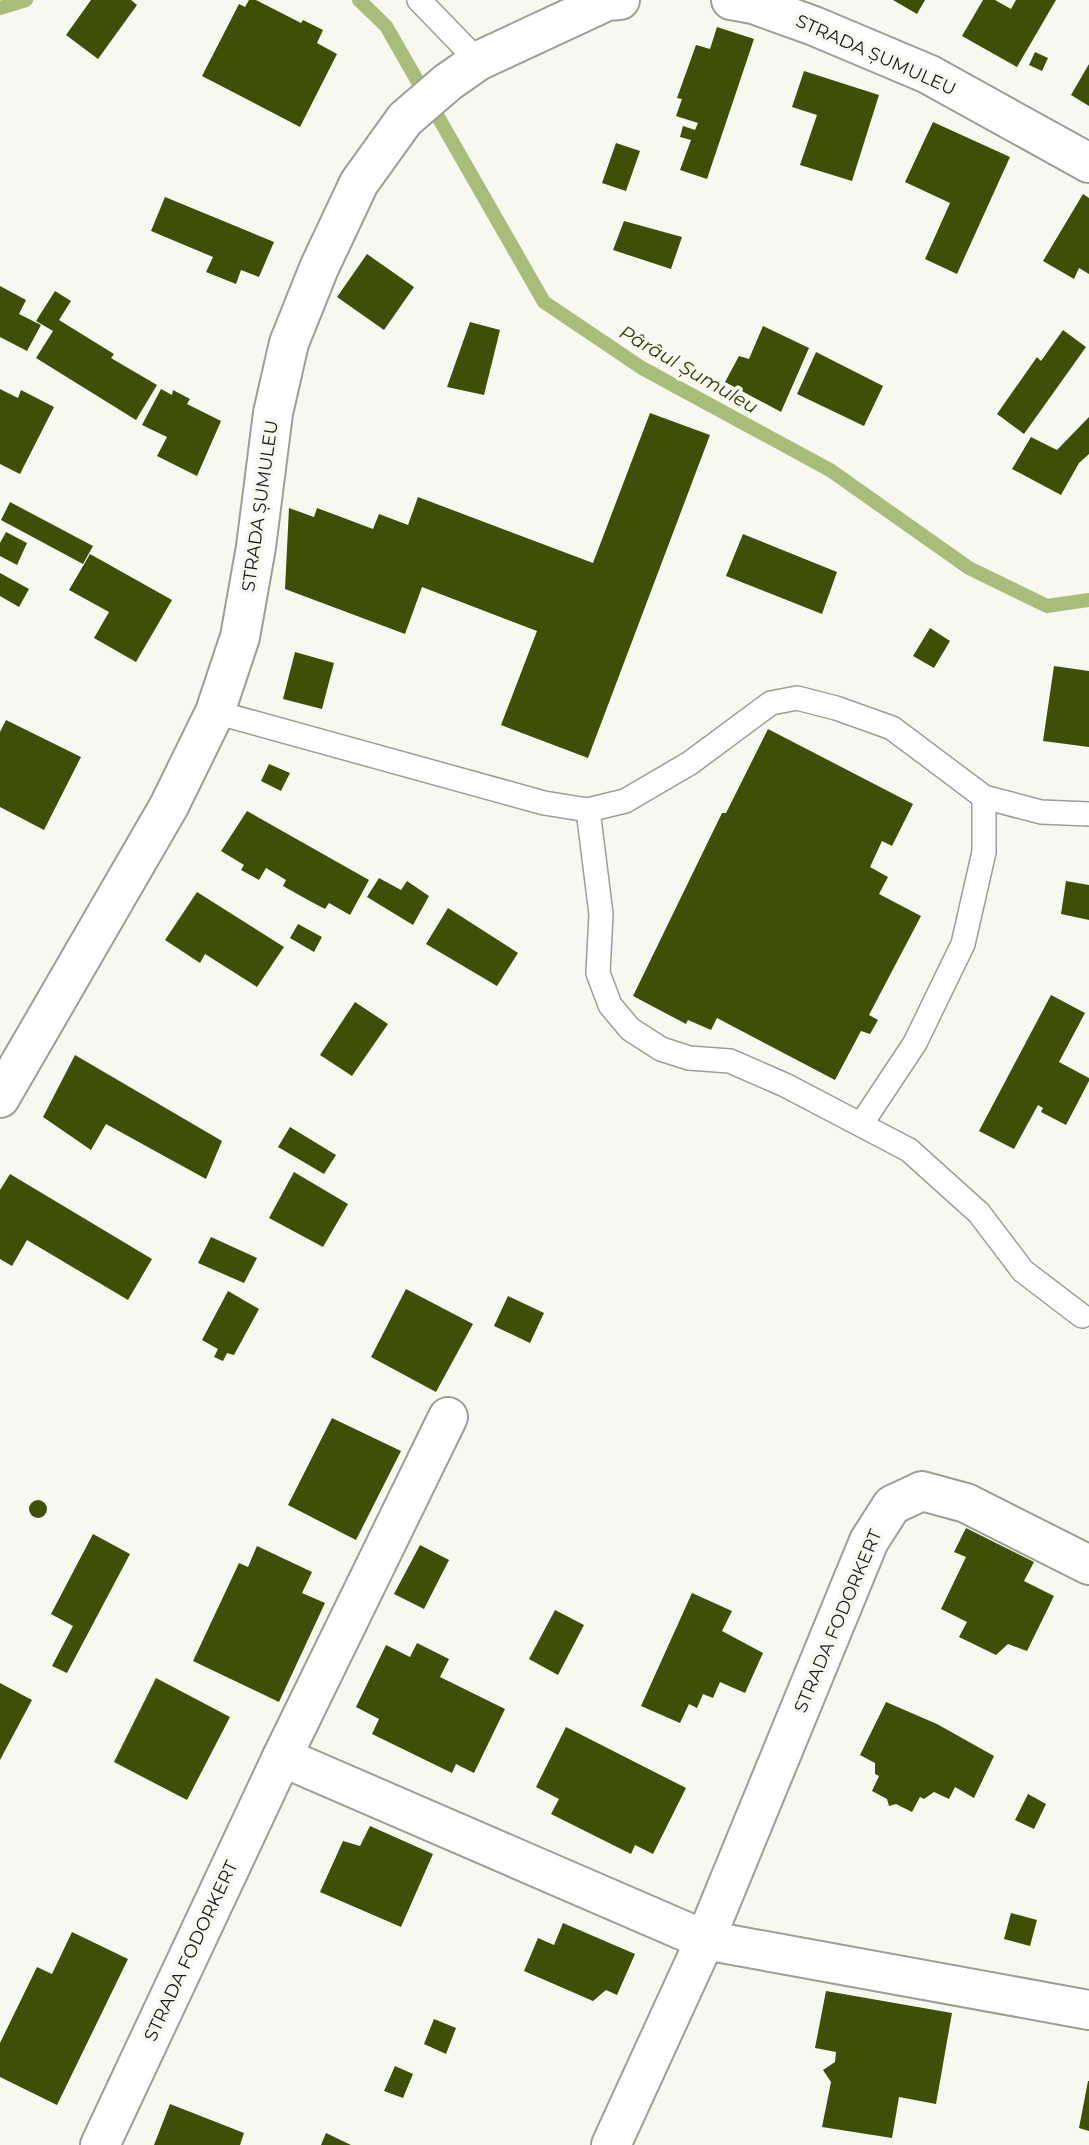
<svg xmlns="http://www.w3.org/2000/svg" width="1089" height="2145" font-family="Montserrat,sans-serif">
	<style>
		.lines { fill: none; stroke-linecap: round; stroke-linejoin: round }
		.stream { stroke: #a9bd7b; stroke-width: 14 }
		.building { fill: #3f4f08 }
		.lane-casing { stroke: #9c9f97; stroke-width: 26 }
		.street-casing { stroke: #9c9f97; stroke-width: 42 }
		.lane { stroke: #fff; stroke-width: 23 }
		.street { stroke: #fff; stroke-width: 38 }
		.labels { text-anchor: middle; stroke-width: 7; stroke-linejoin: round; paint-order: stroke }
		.street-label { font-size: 18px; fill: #181917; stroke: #f7f9f1 }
		.water-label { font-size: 19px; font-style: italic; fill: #2d3a06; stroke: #f7f9f1 }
	</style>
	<rect width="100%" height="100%" fill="#f7f9f1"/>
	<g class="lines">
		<g class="stream">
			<path d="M 359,0 L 386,26 L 544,302 L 642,368 L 830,470 L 969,568 L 1047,606 L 1089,600"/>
			<path d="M 0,8 L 26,0"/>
		</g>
	</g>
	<g class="building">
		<path d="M 91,0 L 131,0 L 137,5 L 98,59 L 66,35 Z"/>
		<path d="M 249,0 L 256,0 L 301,23 L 303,20 L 323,30 L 317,43 L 337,54 L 300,127 L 202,76 L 239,4 L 245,7 Z"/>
		<path d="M 893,0 L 925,0 L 917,14 Z"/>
		<path d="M 983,0 L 995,0 L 1011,9 L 1016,0 L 1056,0 L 1017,67 L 962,36 Z"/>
		<path d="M 717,27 L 754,39 L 707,179 L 680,170 L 691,140 L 680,137 L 683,126 L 695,130 L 698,123 L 676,116 L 682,99 L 677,98 L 696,45 L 710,49 Z"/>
		<path d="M 1035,52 L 1048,58 L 1042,71 L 1029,65 Z"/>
		<path d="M 1089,64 L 1089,106 L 1071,95 Z"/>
		<path d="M 804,71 L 879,95 L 852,181 L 800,165 L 817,115 L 792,107 Z"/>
		<path d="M 933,122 L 1010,157 L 957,274 L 925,259 L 950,203 L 905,182 Z"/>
		<path d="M 616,143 L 640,151 L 626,191 L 602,183 Z"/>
		<path d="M 1083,194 L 1089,198 L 1089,274 L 1079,268 L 1074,279 L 1043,261 Z"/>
		<path d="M 165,197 L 274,242 L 259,277 L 241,270 L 236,284 L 206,272 L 213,257 L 151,231 Z"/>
		<path d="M 624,221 L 682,237 L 671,269 L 613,250 Z"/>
		<path d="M 367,254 L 414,287 L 384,330 L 337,297 Z"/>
		<path d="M 0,286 L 26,300 L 19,314 L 41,325 L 27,351 L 0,337 Z"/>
		<path d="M 55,291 L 71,301 L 59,320 L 114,354 L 111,358 L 157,385 L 136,420 L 36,358 L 53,331 L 36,321 Z"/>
		<path d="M 470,322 L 500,330 L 484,395 L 447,387 Z"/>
		<path d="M 763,326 L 809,348 L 781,412 L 725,382 L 739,356 L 749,359 Z"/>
		<path d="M 1063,330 L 1086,347 L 1024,434 L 997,414 L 1037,357 L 1041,361 Z"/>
		<path d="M 816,352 L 883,386 L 864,426 L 797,394 Z"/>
		<path d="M 0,389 L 18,398 L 21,390 L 54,407 L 20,474 L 0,464 Z"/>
		<path d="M 161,389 L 172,395 L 173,390 L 190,399 L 187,404 L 221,421 L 197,476 L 157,456 L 167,437 L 142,425 Z"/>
		<path d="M 650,413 L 710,435 L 588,758 L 501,725 L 537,631 L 422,587 L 405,634 L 285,589 L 289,508 L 314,517 L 317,508 L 373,529 L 379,514 L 408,525 L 418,497 L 593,563 Z"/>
		<path d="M 1089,417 L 1089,454 L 1079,463 L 1061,495 L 1012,469 L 1031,437 L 1057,450 Z"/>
		<path d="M 10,502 L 93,546 L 83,564 L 1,520 Z"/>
		<path d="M 6,532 L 27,543 L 17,565 L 0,556 L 0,543 Z"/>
		<path d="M 743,534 L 837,572 L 822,614 L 726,576 Z"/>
		<path d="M 90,554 L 172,600 L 136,662 L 94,638 L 109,612 L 69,590 Z"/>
		<path d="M 0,573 L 29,589 L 19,607 L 0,596 Z"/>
		<path d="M 930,628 L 950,641 L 934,668 L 913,656 Z"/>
		<path d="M 295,652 L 334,663 L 322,709 L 283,699 Z"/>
		<path d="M 1054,666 L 1089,671 L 1089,747 L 1043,741 Z"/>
		<path d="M 6,720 L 81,757 L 44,830 L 0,807 L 0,732 Z"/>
		<path d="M 768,729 L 913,804 L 892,846 L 882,841 L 870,867 L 888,877 L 879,894 L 921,916 L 869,1015 L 878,1020 L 870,1034 L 861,1031 L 835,1080 L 717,1018 L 711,1030 L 688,1020 L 686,1024 L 633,996 L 722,813 L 726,813 Z"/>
		<path d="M 269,764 L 290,773 L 281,791 L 261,781 Z"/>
		<path d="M 247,811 L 369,880 L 350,915 L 329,903 L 325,909 L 308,900 L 283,886 L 286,880 L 266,868 L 259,880 L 241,870 L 244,865 L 221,851 Z"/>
		<path d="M 379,878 L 401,890 L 407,881 L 429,896 L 413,925 L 367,897 Z"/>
		<path d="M 1066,881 L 1089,885 L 1089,920 L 1061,914 Z"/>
		<path d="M 197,892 L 284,947 L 257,987 L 205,954 L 200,963 L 165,940 Z"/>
		<path d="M 448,908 L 518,953 L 497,986 L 426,944 Z"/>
		<path d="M 298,924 L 322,937 L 314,952 L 290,938 Z"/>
		<path d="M 1051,995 L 1085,1013 L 1059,1062 L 1089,1078 L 1089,1081 L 1066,1125 L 1041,1112 L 1043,1108 L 1038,1105 L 1014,1149 L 979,1131 Z"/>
		<path d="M 355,1002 L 388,1024 L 352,1076 L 320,1055 Z"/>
		<path d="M 75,1055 L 222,1141 L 206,1179 L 106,1124 L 91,1150 L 43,1117 Z"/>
		<path d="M 290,1127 L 336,1155 L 324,1174 L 278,1147 Z"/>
		<path d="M 294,1172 L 348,1204 L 323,1247 L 269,1218 Z"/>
		<path d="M 10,1174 L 152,1259 L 128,1300 L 27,1240 L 12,1266 L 0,1259 L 0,1190 Z"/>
		<path d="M 211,1237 L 257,1258 L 244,1283 L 198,1263 Z"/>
		<path d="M 406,1289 L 473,1324 L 436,1392 L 371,1357 Z"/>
		<path d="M 228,1291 L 259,1309 L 234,1355 L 227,1353 L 223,1361 L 214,1357 L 218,1349 L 202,1340 Z"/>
		<path d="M 508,1296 L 544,1313 L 530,1343 L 494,1326 Z"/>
		<path d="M 332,1418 L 401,1451 L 356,1540 L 288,1505 Z"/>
		<circle cx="38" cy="1509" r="9"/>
		<path d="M 966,1528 L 1034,1562 L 1024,1581 L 1054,1596 L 1027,1651 L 1008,1644 L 996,1655 L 959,1637 L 967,1622 L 941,1609 L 966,1557 L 954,1552 Z"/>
		<path d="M 93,1534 L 130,1554 L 67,1673 L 52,1666 L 73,1626 L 51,1614 Z"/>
		<path d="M 420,1545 L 449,1560 L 424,1609 L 394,1594 Z"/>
		<path d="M 257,1546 L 312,1572 L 302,1593 L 325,1603 L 279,1702 L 193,1661 L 239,1563 L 248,1567 Z"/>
		<path d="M 692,1593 L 732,1611 L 722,1631 L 763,1653 L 745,1693 L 720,1682 L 713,1698 L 703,1694 L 697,1708 L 689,1704 L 680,1723 L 641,1706 Z"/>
		<path d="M 555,1610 L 584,1625 L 558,1675 L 529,1659 Z"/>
		<path d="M 417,1643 L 449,1659 L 440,1677 L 505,1709 L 474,1773 L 456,1764 L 452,1773 L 372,1734 L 379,1719 L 356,1707 L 386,1645 L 410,1657 Z"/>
		<path d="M 156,1678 L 230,1717 L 187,1800 L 114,1762 Z"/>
		<path d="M 0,1683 L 32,1700 L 0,1760 Z"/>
		<path d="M 886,1702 L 937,1724 L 994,1756 L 974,1798 L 955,1787 L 949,1799 L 934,1792 L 924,1799 L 920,1797 L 912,1812 L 896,1804 L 889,1806 L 887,1799 L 872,1791 L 879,1776 L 875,1774 L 875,1763 L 860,1755 Z"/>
		<path d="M 566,1727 L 686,1788 L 653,1854 L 635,1845 L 631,1854 L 551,1814 L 559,1799 L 536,1787 Z"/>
		<path d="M 1028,1794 L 1046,1804 L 1034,1829 L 1015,1820 Z"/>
		<path d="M 370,1826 L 433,1854 L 401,1927 L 320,1892 L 343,1841 L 360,1846 Z"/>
		<path d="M 1011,1913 L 1037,1920 L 1030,1946 L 1004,1939 Z"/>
		<path d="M 563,1923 L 635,1954 L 617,1995 L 606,1990 L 593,2001 L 524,1971 L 538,1938 L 554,1945 Z"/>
		<path d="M 72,1932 L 128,1959 L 57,2105 L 0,2077 L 0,2043 L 37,1967 L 52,1974 Z"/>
		<path d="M 826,1991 L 952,2013 L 936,2104 L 899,2097 L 892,2138 L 822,2127 L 831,2082 L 823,2070 L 835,2062 L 836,2052 L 815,2048 Z"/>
		<path d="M 434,2019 L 456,2028 L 446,2054 L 424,2044 Z"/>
		<path d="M 395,2066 L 413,2074 L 403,2098 L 384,2091 Z"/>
		<path d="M 1088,2081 L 1089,2081 L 1089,2131 L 1079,2128 Z"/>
		<path d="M 170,2104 L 244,2133 L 240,2145 L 154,2145 Z"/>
		<path d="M 326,2133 L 351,2145 L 321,2145 Z"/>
	</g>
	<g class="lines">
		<g class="lane-casing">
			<g id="lane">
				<path d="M 419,0 L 478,61"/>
				<path d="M 215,712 L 544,803 L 588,810 L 625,801 L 690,763 L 771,703 L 797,698 L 836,708 L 892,728 L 984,797 L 1041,812 L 1089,814"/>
				<path d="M 588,810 L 601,914 L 598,973 L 610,1005 L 630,1029 L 661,1049 L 689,1058 L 730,1061 L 785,1085 L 909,1150 L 979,1213 L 1023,1271 L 1082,1316"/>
				<path d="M 862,1123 L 915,1043 L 963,944 L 984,852 L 984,797"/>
			</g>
		</g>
		<g class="street-casing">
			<g id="street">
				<path d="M 731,0 L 753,4 L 814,26 L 928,74 L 1089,163"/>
				<path d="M 0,1098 L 169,806 L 215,712 L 240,637 L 256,547 L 273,413 L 289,343 L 319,268 L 359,183 L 405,119 L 448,82 L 478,61 L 607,1 L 620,0"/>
				<path d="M 448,1417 L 282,1757 L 705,1940 L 1089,2010"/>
				<path d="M 100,2145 L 282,1757"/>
				<path d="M 611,2145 L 705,1940 L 869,1541 L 892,1505 L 922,1491 L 966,1503 L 1089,1565"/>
			</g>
		</g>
		<use href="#lane" class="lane"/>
		<use href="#street" class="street"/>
	</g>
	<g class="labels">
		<g class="street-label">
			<text transform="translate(876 55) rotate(24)" y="6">STRADA ȘUMULEU</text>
			<text transform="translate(260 506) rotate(-82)" y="6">STRADA ȘUMULEU</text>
			<text transform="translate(838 1621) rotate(-67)" y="6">STRADA FODORKERT</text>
			<text transform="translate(191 1951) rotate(-65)" y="6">STRADA FODORKERT</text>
		</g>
		<g class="water-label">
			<text transform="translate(689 369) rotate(30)" y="7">Pârâul Șumuleu</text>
		</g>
	</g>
</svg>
